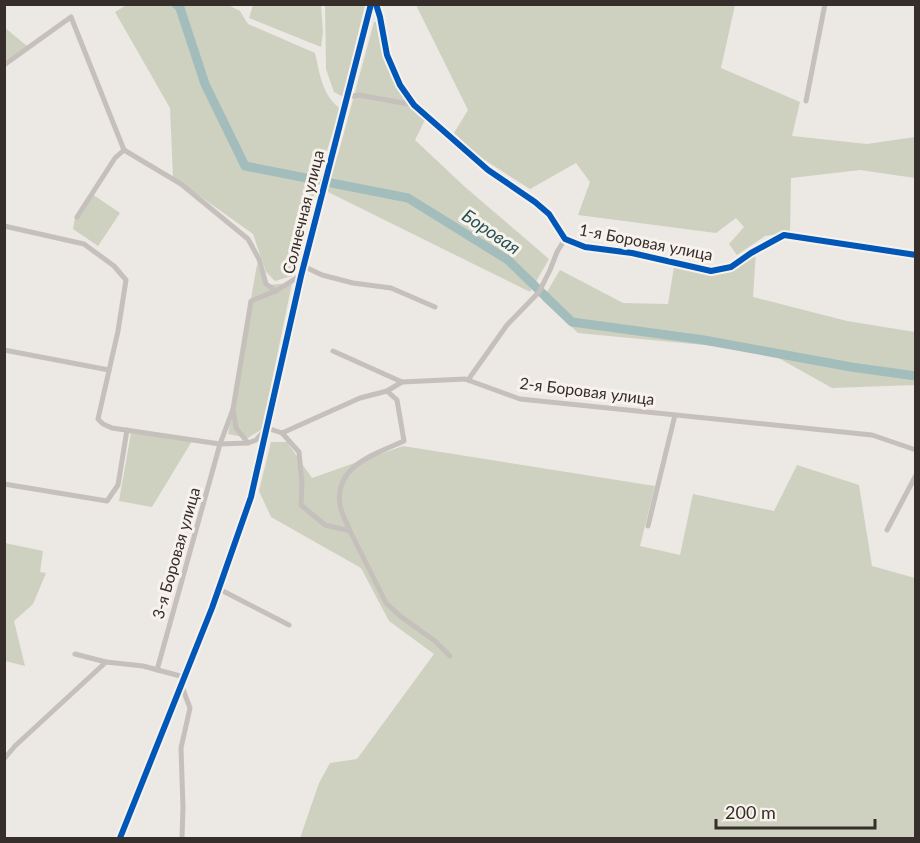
<svg xmlns="http://www.w3.org/2000/svg" width="920" height="843" font-family="Lato,sans-serif">
	<style>
		.green { fill: #ced1bf }
		.lines { fill: none; stroke-linecap: round; stroke-linejoin: round }
		.river { stroke: #a2bdbb; stroke-width: 9 }
		.street { stroke: #c6c0bc; stroke-width: 5 }
		.secondary { stroke: #b6b0ad; stroke-width: 8 }
		.cycleway-casing { stroke: #f8f2ec; stroke-width: 10 }
		.cycleway { stroke: #0057b8; stroke-width: 6 }
		.labels { text-anchor: middle; stroke-width: 6; stroke-linejoin: round; paint-order: stroke }
		.street-label { font-size: 16px; fill: #362e2b; stroke: #f8f2ec }
		.water-label { font-size: 18px; font-style: italic; fill: #255353; stroke: #f8f2ec }
	</style>
	<rect width="100%" height="100%" fill="#ece8e4"/>
	<g class="green">
		<path d="M 127,5 L 228,5 L 240,11 L 248,24 L 315,53 C 320,74 322,96 341,109 C 321,163 308,220 292,276 L 275,281 L 266,272 L 253,234 L 173,177 L 170,108 L 115,12 Z"/>
		<path d="M 253,5 L 321,5 L 323,32 L 321,47 L 249,18 Z"/>
		<path d="M 325,5 L 365,5 L 343,97 L 334,92 L 326,69 Z"/>
		<path d="M 416,5 L 735,5 L 721,68 L 800,102 L 792,136 L 867,144 L 915,137 L 915,178 L 860,170 L 791,178 L 790,232 L 765,236 L 737,255 L 729,244 L 744,227 L 736,218 L 716,233 L 578,215 L 590,182 L 576,163 L 530,189 L 477,155 L 454,133 L 468,110 Z"/>
		<path d="M 374,22 L 379,22 C 388,66 392,85 426,118 L 415,140 L 465,187 L 549,259 L 530,292 L 326,191 L 339,151 Z"/>
		<path d="M 4,27 L 27,46 L 4,62 Z"/>
		<path d="M 92,194 L 120,213 L 98,246 L 73,229 L 75,218 Z"/>
		<path d="M 756,251 L 753,297 L 847,321 L 915,332 L 915,385 L 832,388 L 766,351 L 578,333 L 542,300 L 560,270 L 623,303 L 668,304 L 674,267 L 717,275 L 743,262 Z"/>
		<path d="M 257,264 L 268,285 L 292,283 L 262,429 L 248,438 L 228,434 Z"/>
		<path d="M 131,433 L 192,441 L 152,507 L 119,501 Z"/>
		<path d="M 271,442 L 287,442 L 312,478 L 403,446 L 655,486 L 640,546 L 680,555 L 693,494 L 774,511 L 797,465 L 859,485 L 872,566 L 915,578 L 915,838 L 300,838 L 319,783 L 330,763 L 357,759 L 434,654 L 389,621 L 361,568 L 271,517 L 259,491 Z"/>
		<path d="M 5,543 L 43,551 L 40,572 L 46,573 L 33,604 L 14,621 L 25,666 L 5,661 Z"/>
	</g>
	<g class="lines">
		<path class="river" d="M 176,4 L 180,8 L 205,84 L 245,166 L 408,198 L 508,260 L 572,322 L 704,340 L 851,367 L 916,376"/>
		<g class="street">
			<path d="M 376,4 L 380,17 L 387,55 L 400,85 L 414,105 L 488,170 L 535,202 L 549,214 L 565,239 L 585,247 L 632,253 L 711,271 L 731,267 L 751,253 L 784,235 L 916,255"/>
			<path d="M 4,65 L 71,17 L 124,150 L 181,184 L 248,239 L 259,259 L 266,284 L 276,291"/>
			<path d="M 347,97 L 359,95 L 414,105"/>
			<path d="M 806,101 L 825,4"/>
			<path d="M 77,217 L 115,158 L 124,150"/>
			<path d="M 4,226 L 84,244 L 114,266 L 126,280 L 118,331 L 98,419 L 103,424 L 112,428 L 220,444 L 248,443 L 256,440 L 267,428"/>
			<path d="M 303,266 L 322,275 L 353,283 L 391,288 L 435,307"/>
			<path d="M 4,350 L 109,370"/>
			<path d="M 333,351 L 402,382"/>
			<path d="M 468,380 L 507,325 L 539,292 L 550,270 L 557,252 L 565,239"/>
			<path d="M 267,428 L 282,433 L 360,398 L 387,391 L 402,382 L 465,379 L 520,399 L 872,435 L 916,450"/>
			<path d="M 282,433 L 299,452 L 302,484 L 301,505 L 325,525 L 350,531 L 386,603 L 400,616 L 435,641 L 450,656"/>
			<path d="M 248,443 L 236,428 L 233,409 L 251,301 L 276,291 L 301,275"/>
			<path d="M 4,484 L 107,501 L 118,485 L 127,430"/>
			<path d="M 648,526 L 675,415"/>
			<path d="M 887,530 L 916,475"/>
			<path d="M 350,531 C 347,523 341,513 340,505 C 334,466 375,454 404,441 L 397,400 L 387,391"/>
			<path d="M 219,589 L 289,625"/>
			<path d="M 75,654 L 106,662"/>
			<path d="M 157,670 L 220,444 L 233,409"/>
			<path d="M 181,684 L 190,708 L 181,748 L 183,807 L 182,838"/>
			<path d="M 4,759 L 15,746 L 106,662 L 143,666 L 184,677"/>
			<path d="M 120,838 L 212,608 L 251,497 L 267,430"/>
		</g>
		<path class="secondary" d="M 267,428 L 301,276 L 371,4"/>
		<g class="cycleway-casing">
			<g id="cycleway">
				<path d="M 376,4 L 380,17 L 387,55 L 400,85 L 414,105 L 488,170 L 535,202 L 549,214 L 565,239 L 585,247 L 632,253 L 711,271 L 731,267 L 751,253 L 784,235 L 916,255"/>
				<path d="M 120,838 L 212,608 L 251,497 L 301,276 L 371,4"/>
			</g>
		</g>
		<use href="#cycleway" class="cycleway"/>
	</g>
	<g class="labels">
		<g class="street-label">
			<text transform="translate(303 212) rotate(-76)" y="6">Солнечная улица</text>
			<text transform="translate(646 242) rotate(11)" y="6">1-я Боровая улица</text>
			<text transform="translate(587 391) rotate(7)" y="6">2-я Боровая улица</text>
			<text transform="translate(176 553) rotate(-74)" y="6">3-я Боровая улица</text>
		</g>
		<g class="water-label">
			<text transform="translate(491 232) rotate(34)" y="6">Боровая</text>
		</g>
	</g>
	<rect width="920" height="843" fill="none" stroke="#362e2b" stroke-width="12"/>
	<path d="M716 819v9h159v-9" fill="none" stroke="#362e2b" stroke-width="3"/>
	<text x="725" y="819" font-size="18" fill="#362e2b" stroke="#f8f2ec" stroke-width="4.5" paint-order="stroke">200 m</text>
</svg>
